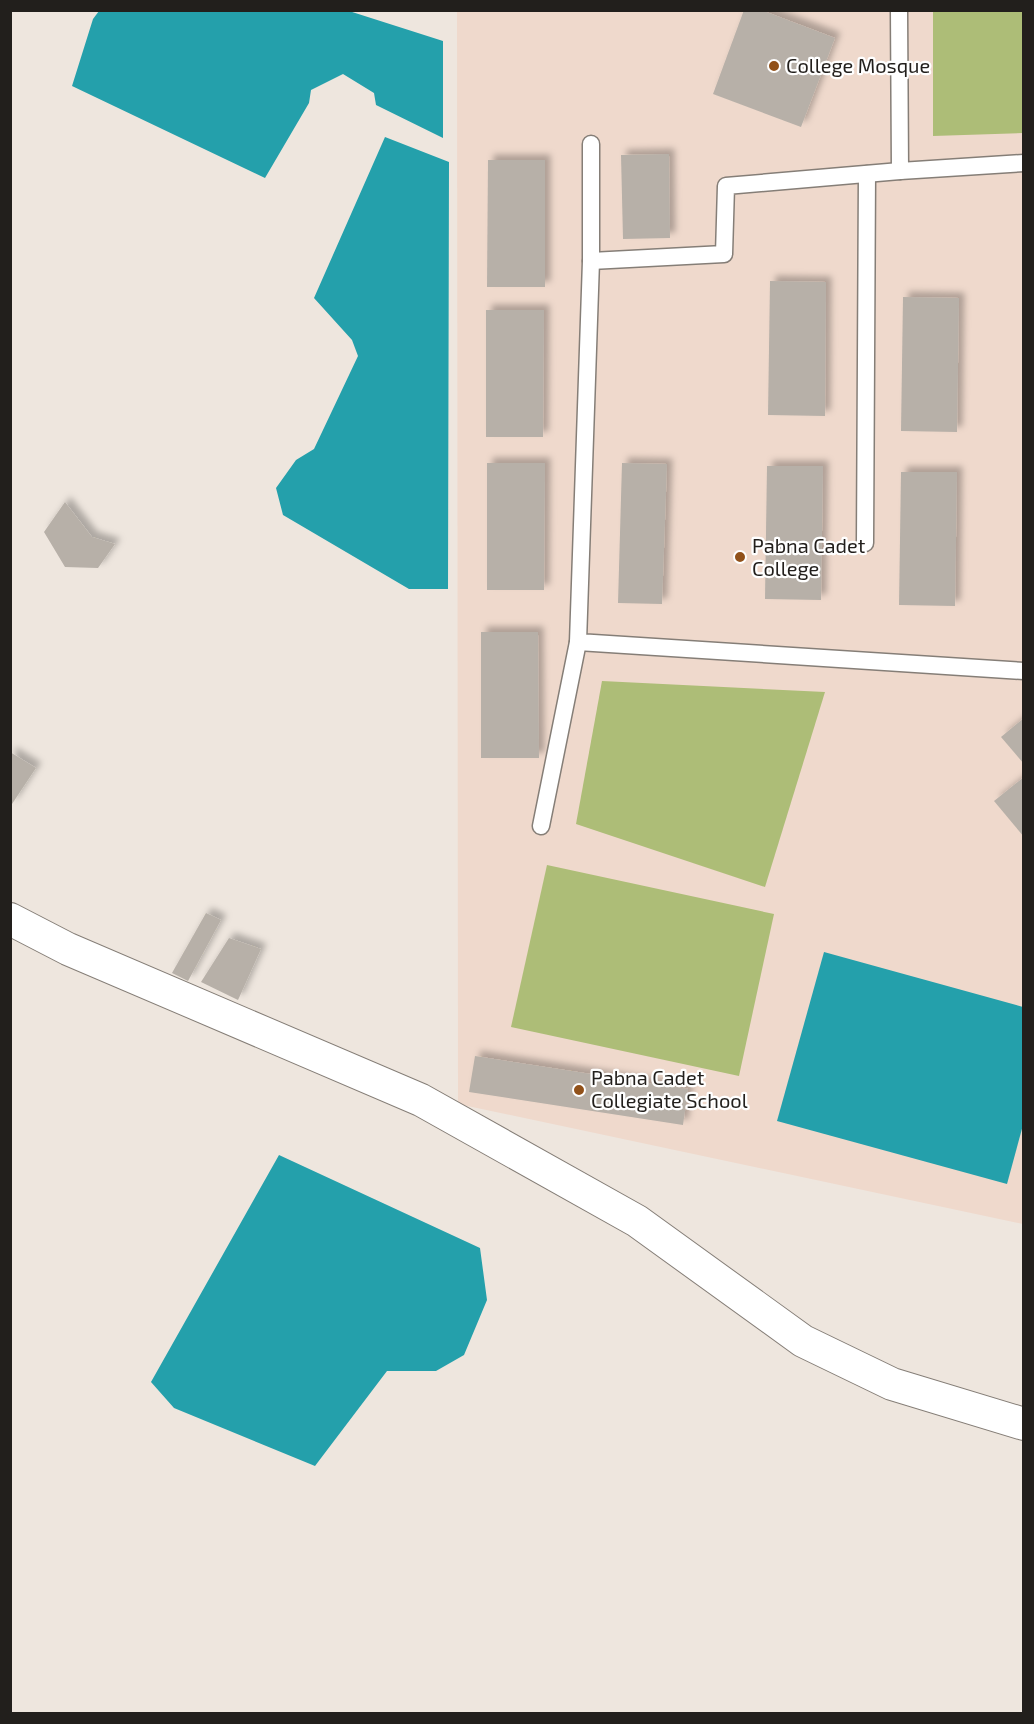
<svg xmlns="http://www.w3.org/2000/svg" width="1034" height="1724" font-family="'Exo 2',sans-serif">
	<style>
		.education { fill: #efd9cc }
		.green { fill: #adbd77 }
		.water { fill: #24a0ab }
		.building { fill: #b7b0a8; filter: url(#shadow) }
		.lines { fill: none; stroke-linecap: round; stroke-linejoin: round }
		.lane-casing { stroke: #857e77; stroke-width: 19 }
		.street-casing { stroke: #857e77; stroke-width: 34 }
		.lane { stroke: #fff; stroke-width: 16 }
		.street { stroke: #fff; stroke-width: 32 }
		.poi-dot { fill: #91511a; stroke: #fff; stroke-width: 2 }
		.labels { text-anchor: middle; stroke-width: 4.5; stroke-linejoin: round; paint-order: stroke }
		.poi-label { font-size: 20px; fill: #221f1c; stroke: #fff; text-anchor: start }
	</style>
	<defs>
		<filter id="shadow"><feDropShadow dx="5.5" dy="-5.5" stdDeviation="3" flood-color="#0004"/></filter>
	</defs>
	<rect width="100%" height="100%" fill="#eee6de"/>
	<path class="education" d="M 457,11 L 1023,11 L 1023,1224 L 458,1104 Z"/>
	<g class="green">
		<path d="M 933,11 L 1023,11 L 1023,133 L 933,136 Z"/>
		<path d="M 602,681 L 825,692 L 765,887 L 576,824 Z"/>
		<path d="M 547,865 L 774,914 L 739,1076 L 511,1027 Z"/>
	</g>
	<g class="water">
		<path d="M 99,11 L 349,11 L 443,41 L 443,138 L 376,105 L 374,93 L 343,74 L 311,90 L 309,103 L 265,178 L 72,86 L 93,19 Z"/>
		<path d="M 385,137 L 449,162 L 448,589 L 409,589 L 283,515 L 276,488 L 296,460 L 314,449 L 358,356 L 352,340 L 314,298 Z"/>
		<path d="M 824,952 L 1023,1007 L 1023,1125 L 1007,1184 L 777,1121 Z"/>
		<path d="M 279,1155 L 480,1248 L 487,1300 L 464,1355 L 436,1371 L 387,1371 L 315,1466 L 174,1408 L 151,1382 Z"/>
	</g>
	<g class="building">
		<path d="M 744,10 L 761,10 L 835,38 L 801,127 L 713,94 Z"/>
		<path d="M 669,154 L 670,238 L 623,239 L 621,155 Z"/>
		<path d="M 488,160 L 545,160 L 545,287 L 487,287 Z"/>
		<path d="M 770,281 L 826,282 L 825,416 L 768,415 Z"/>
		<path d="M 903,297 L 959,298 L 957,432 L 901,431 Z"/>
		<path d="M 486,310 L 544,310 L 543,437 L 486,437 Z"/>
		<path d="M 487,463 L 545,463 L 544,590 L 487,590 Z"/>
		<path d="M 622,463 L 667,464 L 662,604 L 618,603 Z"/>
		<path d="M 767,466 L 823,466 L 821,600 L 765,599 Z"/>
		<path d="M 901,472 L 957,472 L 955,606 L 899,605 Z"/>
		<path d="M 65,502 L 92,537 L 115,544 L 98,568 L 65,567 L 44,532 Z"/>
		<path d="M 481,632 L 538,632 L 539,758 L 481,758 Z"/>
		<path d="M 1024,718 L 1024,764 L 1001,737 Z"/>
		<path d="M 10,752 L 36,768 L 10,807 Z"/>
		<path d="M 1024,777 L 1024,837 L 994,801 Z"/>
		<path d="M 206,913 L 221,920 L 188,981 L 172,973 Z"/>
		<path d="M 229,938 L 261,949 L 238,1000 L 201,982 Z"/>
		<path d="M 475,1056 L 688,1089 L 683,1125 L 469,1092 Z"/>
	</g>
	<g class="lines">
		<g class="lane-casing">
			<g id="lane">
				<path d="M 899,10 L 900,171 L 1024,163"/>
				<path d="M 591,144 L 591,261 L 724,254 L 726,186 L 900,171"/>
				<path d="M 591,261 L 578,642 L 1024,671"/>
				<path d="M 865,543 L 867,174"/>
				<path d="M 541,826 L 578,642"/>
			</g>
		</g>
		<g class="street-casing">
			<path id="street" d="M 10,919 L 68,949 L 421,1100 L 637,1221 L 803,1341 L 892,1384 L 1024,1424"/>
		</g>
		<use href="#lane" class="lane"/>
		<use href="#street" class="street"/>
	</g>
	<g class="poi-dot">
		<circle cx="774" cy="66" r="6"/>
		<circle cx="740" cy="557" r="6"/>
		<circle cx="579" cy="1090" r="6"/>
	</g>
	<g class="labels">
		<g class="poi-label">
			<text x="786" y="73">College Mosque</text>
			<text x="752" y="553">Pabna Cadet<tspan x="752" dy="23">College</tspan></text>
			<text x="591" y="1085">Pabna Cadet<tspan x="591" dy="23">Collegiate School</tspan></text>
		</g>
	</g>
	<rect width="1034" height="1724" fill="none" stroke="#221f1c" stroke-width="24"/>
</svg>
